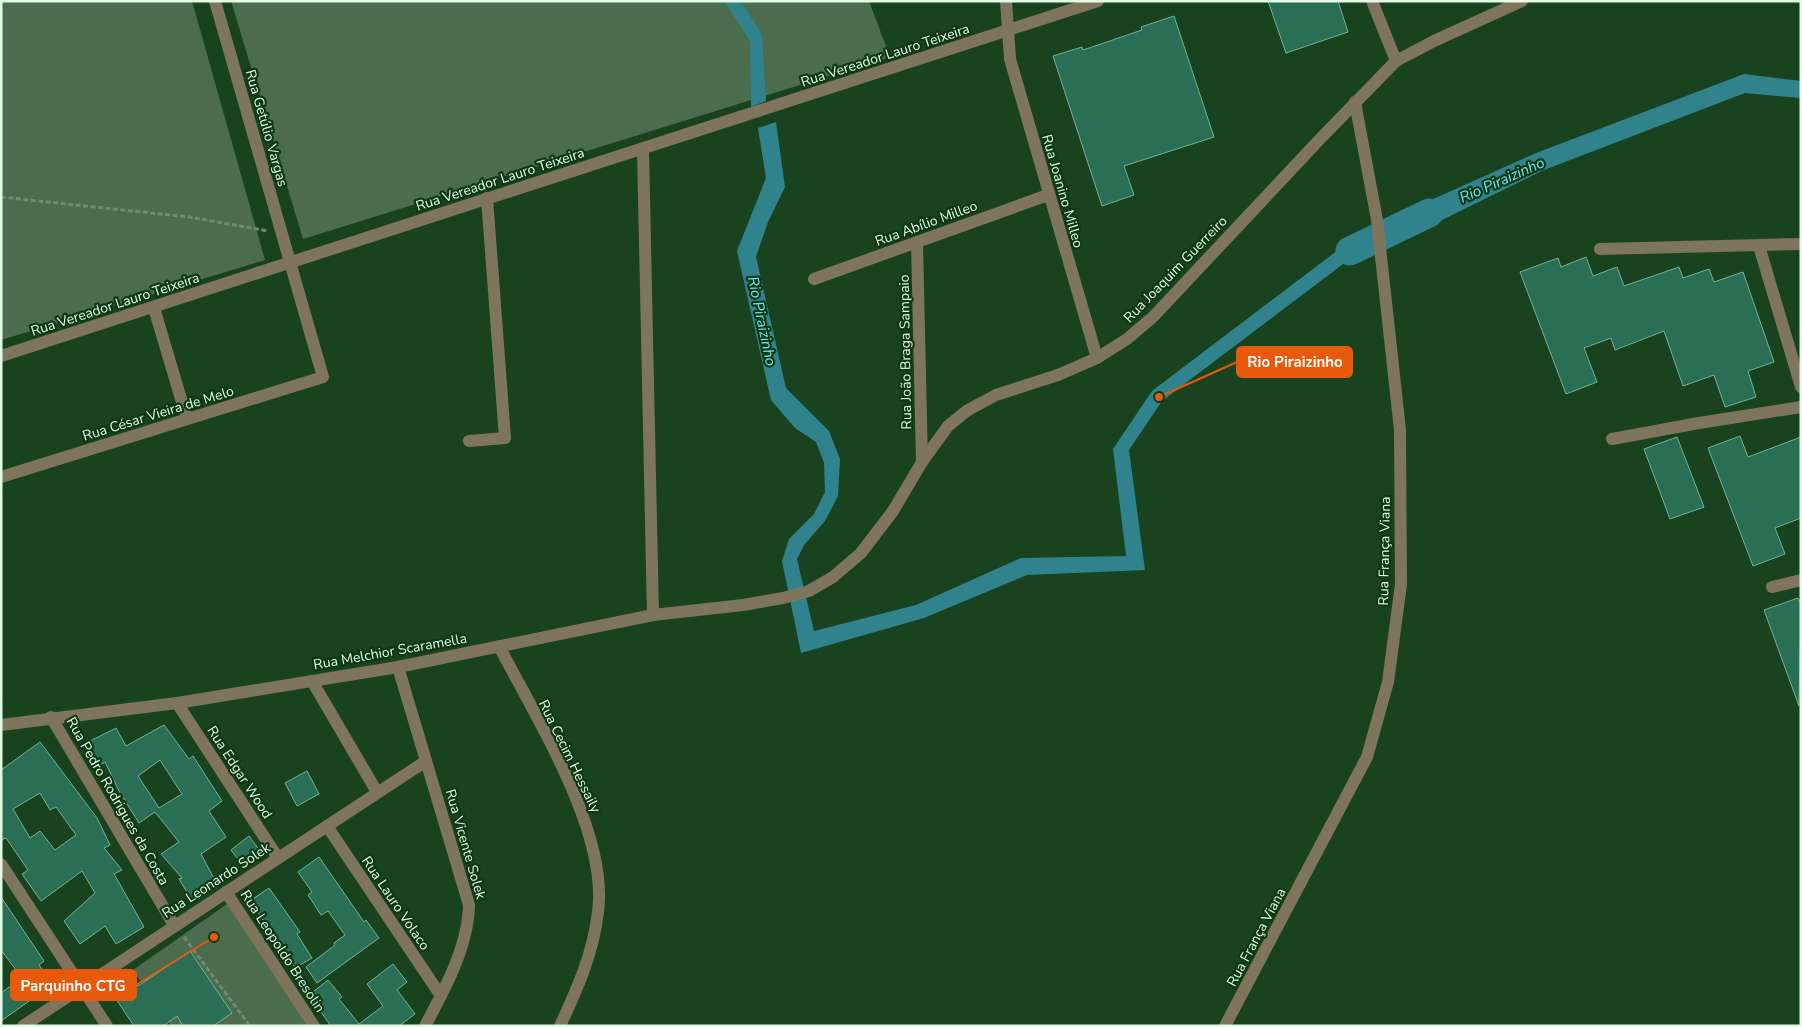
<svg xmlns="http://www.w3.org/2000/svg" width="1802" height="1027" font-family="'Nunito Sans',sans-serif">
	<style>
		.green { fill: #4c6c4e }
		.water { fill: #30838d }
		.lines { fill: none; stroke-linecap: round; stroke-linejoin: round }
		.river { stroke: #30838d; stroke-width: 29 }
		.building { fill: #2a6e55; stroke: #72b398; fill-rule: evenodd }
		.path { stroke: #6a8d6d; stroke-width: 3; stroke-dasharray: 5 2.5; stroke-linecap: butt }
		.minor { stroke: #7f745d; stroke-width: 12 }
		.labels { text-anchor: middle; stroke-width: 4.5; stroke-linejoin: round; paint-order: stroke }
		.street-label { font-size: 14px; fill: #e3fbe4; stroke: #0d3814 }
		.water-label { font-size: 15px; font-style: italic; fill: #6ee7f6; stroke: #0d3814 }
		.leader { fill: none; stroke: #e8590c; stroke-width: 2 }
		.callout-dot { fill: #e8590c; stroke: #0d3814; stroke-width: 2 }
		.callout { fill: #e8590c; stroke: #e8590c; stroke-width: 2 }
		.callout-label { font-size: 15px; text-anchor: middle; font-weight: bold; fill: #fff }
	</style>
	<rect width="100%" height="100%" fill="#19431e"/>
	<g class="green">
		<path d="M 1,1 L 192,1 L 265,260 L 1,340 Z"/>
		<path d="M 231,1 L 869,1 L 890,57 L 303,239 Z"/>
		<path d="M 227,904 L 307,1026 L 171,1026 L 133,970 Z"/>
	</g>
	<g class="water">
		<path d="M 724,1 L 741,1 L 762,35 L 766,101 L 751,107 L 750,41 Z"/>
		<path d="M 1744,74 L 1801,81 L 1801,98 L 1745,93 L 1544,170 L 1397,242 L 1393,217 L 1536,153 Z"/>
		<path d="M 776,122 L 785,187 L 768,222 L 756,257 L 786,388 L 829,431 L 840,459 L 838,496 L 825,521 L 804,545 L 797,559 L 814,631 L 916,605 L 1021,558 L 1126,556 L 1113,449 L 1152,391 L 1350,241 L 1376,232 L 1380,244 L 1359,252 L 1162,401 L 1129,450 L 1145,570 L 1027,575 L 924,618 L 801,653 L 782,561 L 789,539 L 814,514 L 825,492 L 824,463 L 816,442 L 795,428 L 771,400 L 737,251 L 766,178 L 758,128 Z"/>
	</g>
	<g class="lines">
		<path class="river" d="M 1350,251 L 1429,213"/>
	</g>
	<g class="building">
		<path d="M 1268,1 L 1338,1 L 1348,32 L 1286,53 Z"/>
		<path d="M 1174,16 L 1214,137 L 1124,166 L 1134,195 L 1102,206 L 1053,56 L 1082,47 L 1083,50 L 1142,30 L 1141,27 Z"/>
		<path d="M 1586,257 L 1593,276 L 1617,267 L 1624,286 L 1679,267 L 1683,278 L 1709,269 L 1714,282 L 1743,272 L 1774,362 L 1748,371 L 1756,397 L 1725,407 L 1714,375 L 1683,386 L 1664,331 L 1615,350 L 1611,338 L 1584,348 L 1597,382 L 1566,394 L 1520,272 L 1558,258 L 1561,267 Z"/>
		<path d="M 1740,436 L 1748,457 L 1801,437 L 1801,518 L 1775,528 L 1785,554 L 1753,566 L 1708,448 Z"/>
		<path d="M 1677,437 L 1704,507 L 1670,519 L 1644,449 Z"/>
		<path d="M 1798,598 L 1801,605 L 1799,706 L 1764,610 Z"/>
		<path d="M 164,725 L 189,759 L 193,756 L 222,801 L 209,811 L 226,837 L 201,854 L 218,886 L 193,902 L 179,879 L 182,878 L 161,854 L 179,842 L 155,812 L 139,823 L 119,791 L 105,762 L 98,766 L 88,742 L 116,728 L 126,746 ZM 160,760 L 182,794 L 159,808 L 138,776 Z"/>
		<path d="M 40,742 L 97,818 L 110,845 L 104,848 L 122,870 L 114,874 L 144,927 L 116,944 L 105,926 L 80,944 L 64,921 L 95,893 L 82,871 L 41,901 L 22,874 L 28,870 L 6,838 L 1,840 L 1,770 ZM 40,793 L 50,810 L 56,807 L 76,835 L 55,850 L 40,831 L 30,838 L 13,809 Z"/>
		<path d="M 307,771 L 319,794 L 297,806 L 285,783 Z"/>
		<path d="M 249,836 L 263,855 L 244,867 L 231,850 Z"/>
		<path d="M 319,857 L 364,922 L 366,920 L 379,938 L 317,983 L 306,967 L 335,945 L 334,943 L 345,935 L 328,911 L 321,915 L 308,895 L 312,892 L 298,872 Z"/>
		<path d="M 269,888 L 300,932 L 297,934 L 312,958 L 295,968 L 250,901 Z"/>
		<path d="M 1,897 L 44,961 L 39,965 L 53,984 L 1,1021 L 1,993 L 22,978 L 1,950 Z"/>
		<path d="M 190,951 L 232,1013 L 213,1026 L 183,1026 L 177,1016 L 163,1026 L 134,1026 L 114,996 L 136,982 L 138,986 Z"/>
		<path d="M 393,964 L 407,982 L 397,990 L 415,1014 L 399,1026 L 331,1026 L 309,995 L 328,980 L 342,997 L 339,999 L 359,1024 L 383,1006 L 367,984 Z"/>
	</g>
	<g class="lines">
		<g class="path">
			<path d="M 1,197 L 189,217 L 268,231"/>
			<path d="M 184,937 L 250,1026"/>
		</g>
		<g class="minor">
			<path d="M 1006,1 L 1010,59 L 1097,358"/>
			<path d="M 1372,1 L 1396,61"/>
			<path d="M 643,150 L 653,615"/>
			<path d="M 917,242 L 922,462"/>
			<path d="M 1759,246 L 1801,387"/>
			<path d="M 1600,249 L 1801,244"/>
			<path d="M 814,279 L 1048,195"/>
			<path d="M 154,308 L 187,419"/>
			<path d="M 1,356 L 1098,1"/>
			<path d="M 1612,439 L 1699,423 L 1801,407"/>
			<path d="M 469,441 L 505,438 L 487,198"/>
			<path d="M 1,477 L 323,377 L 215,1"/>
			<path d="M 1772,587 L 1801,580"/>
			<path d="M 499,646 C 535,716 609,832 598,912 C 593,954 578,987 560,1026"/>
			<path d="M 398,667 L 469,905 C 468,947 445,989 425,1026"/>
			<path d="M 312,681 L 377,792"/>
			<path d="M 177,703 L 278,858"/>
			<path d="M 51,717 L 174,925"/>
			<path d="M 1,725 L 177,703 L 398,667 L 653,615 L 743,605 L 783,598 L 809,591 L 833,577 L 861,553 L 893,511 L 922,462 L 948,426 L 968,410 L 996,395 L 1058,375 L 1097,358 L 1127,339 L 1153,317 L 1320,139 L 1396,61 L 1434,41 L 1522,1"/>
			<path d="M 327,826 L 441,996"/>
			<path d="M 1,864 L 107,1026"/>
			<path d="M 226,892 L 314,1026"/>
			<path d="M 23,1026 L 426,761"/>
			<path d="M 1225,1026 L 1367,757 L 1388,682 L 1401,584 L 1400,430 L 1377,220 L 1355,102"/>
		</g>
	</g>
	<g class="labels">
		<g class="street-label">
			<text transform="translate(885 55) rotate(-18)" y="5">Rua Vereador Lauro Teixeira</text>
			<text transform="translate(267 128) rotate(74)" y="5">Rua Getúlio Vargas</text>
			<text transform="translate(500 179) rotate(-18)" y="5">Rua Vereador Lauro Teixeira</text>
			<text transform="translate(1063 191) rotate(74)" y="5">Rua Joanino Milleo</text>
			<text transform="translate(926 223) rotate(-20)" y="5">Rua Abílio Milleo</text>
			<text transform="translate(1175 269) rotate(-46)" y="5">Rua Joaquim Guerreiro</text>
			<text transform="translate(115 304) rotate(-18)" y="5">Rua Vereador Lauro Teixeira</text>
			<text transform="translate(905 352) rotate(-91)" y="5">Rua João Braga Sampaio</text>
			<text transform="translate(158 413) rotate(-17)" y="5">Rua César Vieira de Melo</text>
			<text transform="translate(1384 551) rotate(-89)" y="5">Rua França Viana</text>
			<text transform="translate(390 651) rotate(-10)" y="5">Rua Melchior Scaramella</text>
			<text transform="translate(570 756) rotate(64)" y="5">Rua Cecim Hessaily</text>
			<text transform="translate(240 772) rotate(57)" y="5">Rua Edgar Wood</text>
			<text transform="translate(118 801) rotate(60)" y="5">Rua Pedro Rodrigues da Costa</text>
			<text transform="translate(466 844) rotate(74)" y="5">Rua Vicente Solek</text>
			<text transform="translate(216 880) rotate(-33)" y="5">Rua Leonardo Solek</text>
			<text transform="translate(396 903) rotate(56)" y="5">Rua Lauro Volaco</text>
			<text transform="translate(1256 937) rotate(-62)" y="5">Rua França Viana</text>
			<text transform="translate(283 951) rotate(57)" y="5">Rua Leopoldo Bresolin</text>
		</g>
		<g class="water-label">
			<text transform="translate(1502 180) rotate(-24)" y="5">Rio Piraizinho</text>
			<text transform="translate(762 321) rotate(78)" y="5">Rio Piraizinho</text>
		</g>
	</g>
	<path class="leader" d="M1159 397L1237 362M214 937L136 985"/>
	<g class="callout-dot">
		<circle cx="1159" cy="397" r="5"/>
		<circle cx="214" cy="937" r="5"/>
	</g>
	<g class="callout">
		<rect x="1237" y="347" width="115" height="30" rx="5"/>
		<rect x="11" y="970" width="125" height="30" rx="5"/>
	</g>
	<g class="callout-label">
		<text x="1295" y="367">Rio Piraizinho</text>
		<text x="73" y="991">Parquinho CTG</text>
	</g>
	<rect width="1802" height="1027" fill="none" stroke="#e3fbe4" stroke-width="5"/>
</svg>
